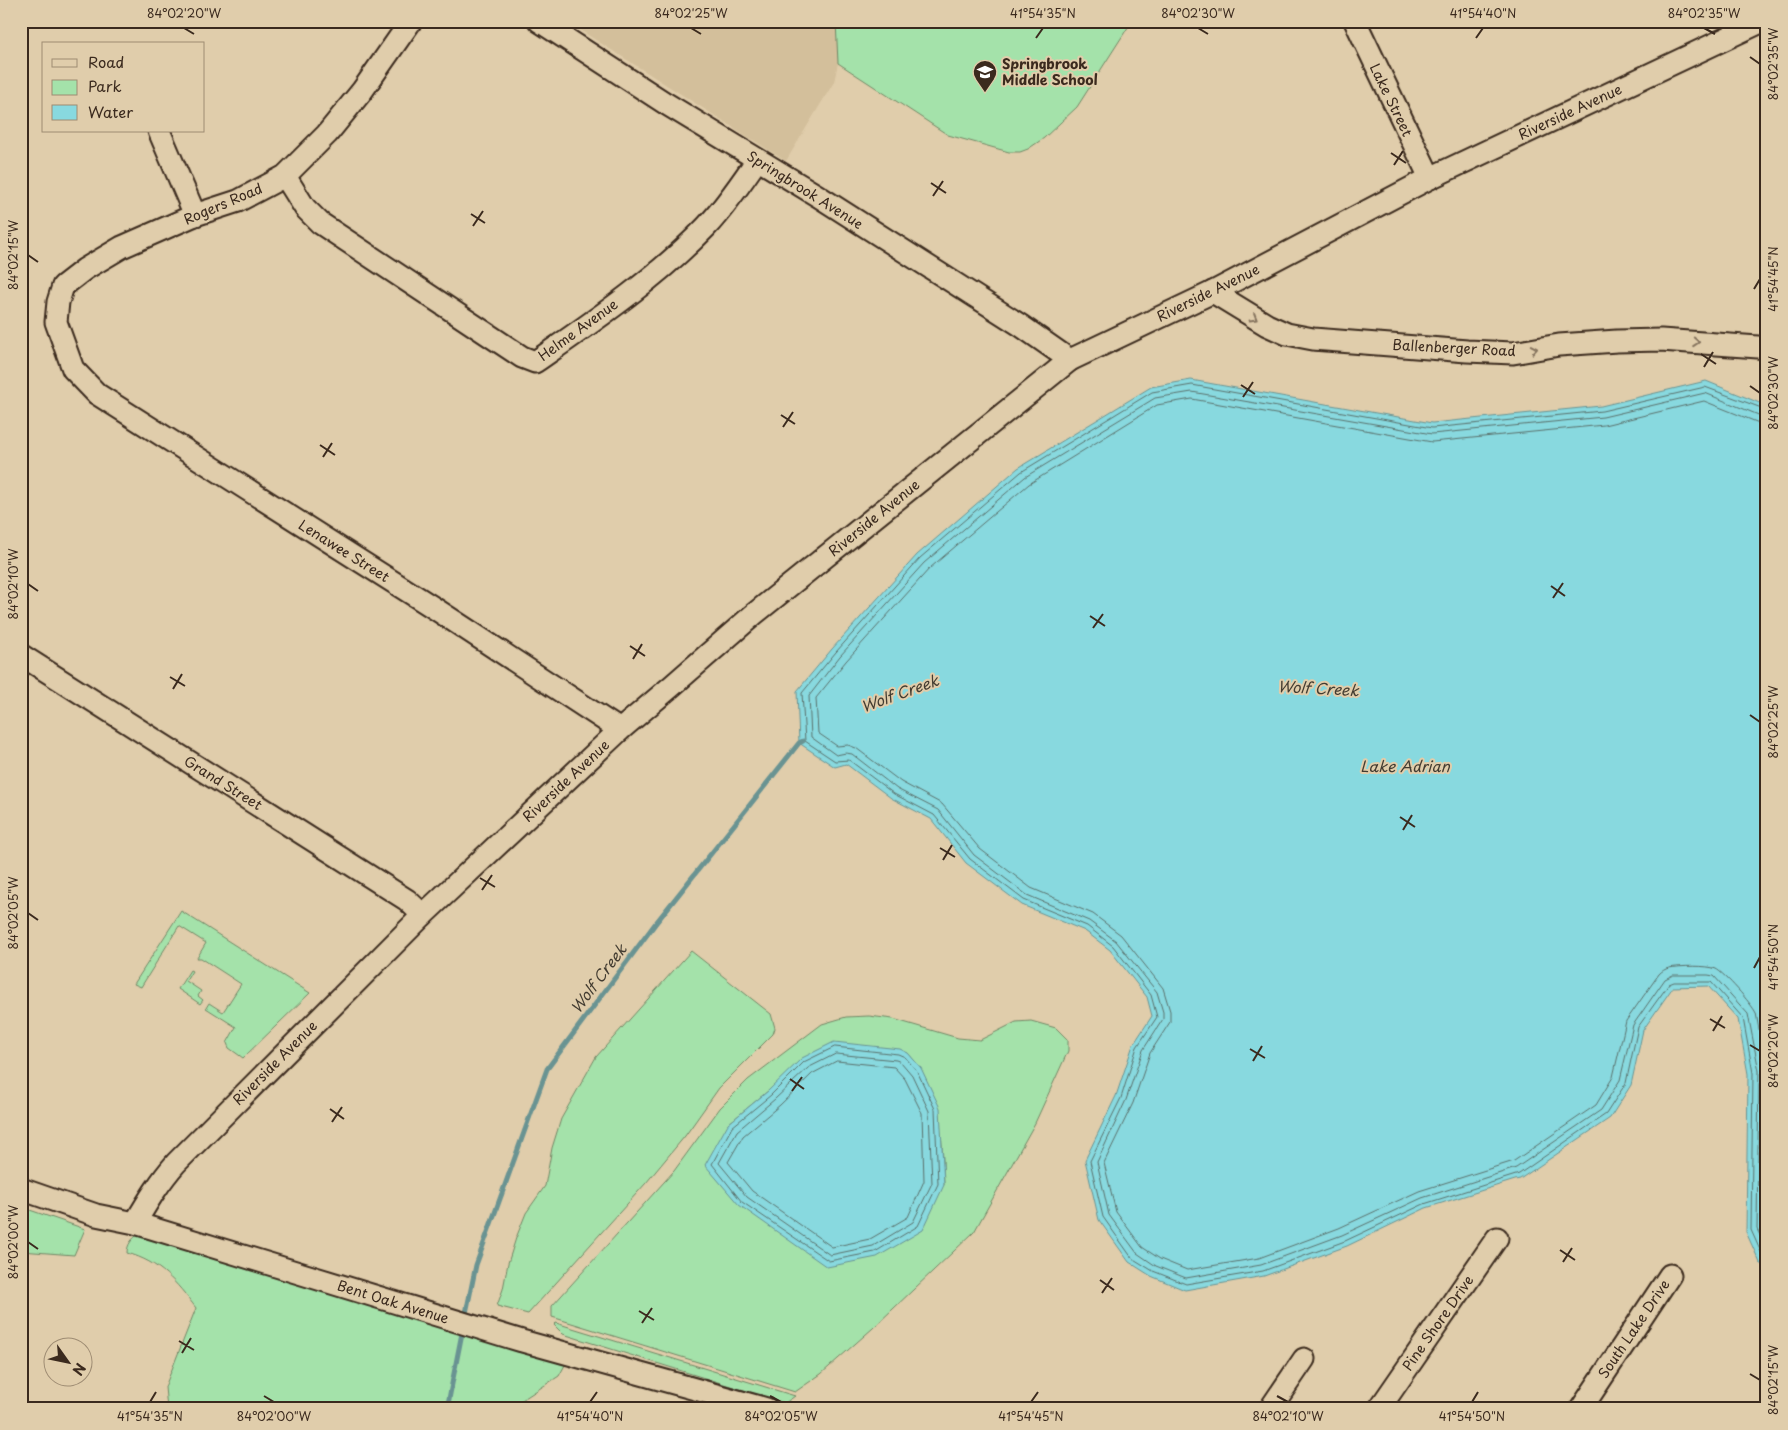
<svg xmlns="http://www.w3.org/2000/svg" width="1788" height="1430" font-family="'Playpen Sans',sans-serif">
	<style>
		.built { fill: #d3bf9b }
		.green { fill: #a4e2aa; stroke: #708664; fill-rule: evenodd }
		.water { fill: #88d9df; stroke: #699392 }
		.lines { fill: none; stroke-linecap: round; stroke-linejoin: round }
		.shore { stroke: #5a706b; stroke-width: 1 }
		.stream { stroke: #699392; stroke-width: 5 }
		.minor-casing { stroke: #3b2a1e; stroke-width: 25 }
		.minor { stroke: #e0cdab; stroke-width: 21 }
		.oneway { stroke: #85735d }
		.ticks { fill: none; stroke: #3b2a1e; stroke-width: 2 }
		.labels { text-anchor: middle; stroke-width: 4; stroke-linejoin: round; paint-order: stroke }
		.poi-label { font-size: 14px; font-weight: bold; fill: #3b2a1e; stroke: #e0cdab; text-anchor: start }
		.street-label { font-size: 14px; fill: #3b2a1e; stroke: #e0cdab }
		.water-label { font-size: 15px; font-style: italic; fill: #433c31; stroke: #e0cdab }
		.neatline { fill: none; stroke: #3b2a1e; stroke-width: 2 }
		.ticks-label { font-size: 12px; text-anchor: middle; fill: #3b2a1e }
	</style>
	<rect width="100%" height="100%" fill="#e0cdab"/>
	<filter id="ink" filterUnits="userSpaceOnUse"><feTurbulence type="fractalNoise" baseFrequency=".02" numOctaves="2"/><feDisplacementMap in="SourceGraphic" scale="10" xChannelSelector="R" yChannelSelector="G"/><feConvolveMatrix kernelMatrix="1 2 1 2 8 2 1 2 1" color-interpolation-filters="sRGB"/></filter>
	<g filter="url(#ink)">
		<path class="built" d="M 566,21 L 1132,21 L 1077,107 L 1044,138 L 1028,149 L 1020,152 L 1009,152 L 948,135 L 838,63 L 834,82 L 786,161 Z"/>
		<g class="green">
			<path d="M 836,21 L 1132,21 L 1077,107 L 1044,138 L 1028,149 L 1020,152 L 1009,152 L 948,135 L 838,63 Z"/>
			<path d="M 181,911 L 310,993 L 243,1058 L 229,1048 L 227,1043 L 236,1027 L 206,1008 L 209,1003 L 223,1012 L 241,984 L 201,958 L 197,958 L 206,943 L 179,926 L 141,987 L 134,984 Z"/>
			<path d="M 691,951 L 771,1014 L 775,1028 L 773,1034 L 719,1088 L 685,1136 L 646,1183 L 528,1314 L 497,1306 L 503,1289 L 508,1263 L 516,1238 L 526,1213 L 545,1186 L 552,1148 L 561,1119 L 596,1057 Z"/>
			<path d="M 190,970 L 192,971 L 186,981 L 201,991 L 198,996 L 203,1000 L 200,1004 L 178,989 Z"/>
			<path d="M 869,1016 L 893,1019 L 958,1038 L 980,1040 L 1016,1022 L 1031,1021 L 1056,1028 L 1068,1040 L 1068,1051 L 1035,1123 L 974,1232 L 873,1328 L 821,1374 L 795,1392 L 552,1317 L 552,1306 L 674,1171 L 720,1108 L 748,1080 L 822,1024 L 846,1017 ZM 908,1053 C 942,1094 942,1134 944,1185 L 728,1124 L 768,1091 Z"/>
			<path d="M 21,1207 L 85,1229 L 74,1255 L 21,1251 Z"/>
			<path d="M 139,1234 L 565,1365 L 559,1376 L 508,1409 L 167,1409 L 165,1387 L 196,1308 C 176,1282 160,1262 127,1253 C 127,1245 132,1238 139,1234 Z"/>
			<path d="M 556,1323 L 795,1396 L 785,1403 L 563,1334 L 554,1325 Z"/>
		</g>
		<g class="water">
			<path d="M 1191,380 L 1432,423 L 1601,406 L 1706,381 L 1767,406 L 1767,1267 L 1760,1263 L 1746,1232 L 1748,1074 L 1738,1019 L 1708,986 L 1673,987 L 1643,1030 L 1631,1085 L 1610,1118 L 1520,1179 L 1515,1180 L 1426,1208 L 1347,1246 L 1264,1276 L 1185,1290 L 1151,1276 L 1129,1262 L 1099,1220 L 1085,1160 L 1116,1096 L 1133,1045 L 1152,1016 L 1147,997 L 1110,950 L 1085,931 L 1022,905 L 966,863 L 931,819 L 891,798 L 846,764 L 835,767 L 799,743 L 797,691 L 832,649 L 917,555 L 1018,468 L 1151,387 Z"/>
			<path d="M 834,1042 L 900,1049 L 908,1053 L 921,1068 L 940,1108 L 944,1185 L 923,1230 L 877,1257 L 827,1267 L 739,1205 L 705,1165 L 728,1124 L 768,1091 L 802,1058 Z"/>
		</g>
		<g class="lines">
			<g class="shore">
				<path d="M 1767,410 L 1705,387 L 1602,411 L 1432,428 L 1192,385 L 1152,392 L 1021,472 L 920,558 L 836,652 L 802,693 L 805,741 L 835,761 L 849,760 L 894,794 L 934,815 L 970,859 L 1024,900 L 1087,926 L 1113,946 L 1151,995 L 1157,1017 L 1137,1047 L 1121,1098 L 1090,1161 L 1103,1217 L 1132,1258 L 1153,1271 L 1186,1284 L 1263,1271 L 1345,1241 L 1424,1204 L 1519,1174 L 1606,1114 L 1626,1083 L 1638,1027 L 1669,984 L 1674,982 L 1711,982 L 1743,1018 L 1753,1073 L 1751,1230 L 1764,1259 L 1767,1261"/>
				<path d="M 1767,416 L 1761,416 L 1705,393 L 1603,417 L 1432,434 L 1192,392 L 1155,398 L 1025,477 L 924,563 L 840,656 L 809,696 L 811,737 L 836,755 L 846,753 L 852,754 L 897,789 L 938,810 L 974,855 L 1027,895 L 1089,921 L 1116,941 L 1157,992 L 1163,1012 L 1163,1019 L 1143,1050 L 1126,1100 L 1097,1162 L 1109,1215 L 1137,1253 L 1156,1266 L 1186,1278 L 1261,1265 L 1342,1235 L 1422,1198 L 1516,1168 L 1601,1110 L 1620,1080 L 1633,1025 L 1665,979 L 1673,975 L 1708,975 L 1714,976 L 1748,1014 L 1759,1071 L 1757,1229 L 1767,1251"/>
				<path d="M 1767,424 L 1759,423 L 1704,401 L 1604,425 L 1432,442 L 1192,399 L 1157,405 L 1029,484 L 930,568 L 846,661 L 816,698 L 818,733 L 837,746 L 848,745 L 856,748 L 901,782 L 942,804 L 980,849 L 1031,888 L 1093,914 L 1121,935 L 1163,988 L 1170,1011 L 1170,1022 L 1150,1053 L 1133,1103 L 1104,1163 L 1116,1212 L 1142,1247 L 1160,1259 L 1187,1270 L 1259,1258 L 1339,1228 L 1419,1191 L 1514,1161 L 1596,1105 L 1613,1077 L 1626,1021 L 1659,974 C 1662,971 1665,969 1669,968 C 1679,966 1708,965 1716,969 C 1724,973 1752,1004 1756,1013 L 1767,1073 L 1764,1227 L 1767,1233"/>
				<path d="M 835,1047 L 898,1054 L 905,1057 L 917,1071 L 935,1109 L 938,1184 L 918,1226 L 875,1252 L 829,1261 L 742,1202 L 712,1164 L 732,1127 L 771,1095 L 804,1062 Z"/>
				<path d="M 836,1054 L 896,1060 L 901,1062 L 912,1075 L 929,1111 L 932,1183 L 913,1222 L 873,1246 L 830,1255 L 747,1197 L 719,1163 L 737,1131 L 775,1099 L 808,1068 Z"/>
				<path d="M 837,1061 L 894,1067 L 905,1079 L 922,1113 L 924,1181 L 908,1217 L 870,1239 L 832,1247 L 752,1191 L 728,1162 L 743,1136 L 780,1105 L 812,1074 Z"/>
			</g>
			<g class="stream">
				<path d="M 465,1318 L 476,1265 L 547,1069 L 655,924 L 799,743 L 803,741"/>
				<path d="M 447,1409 L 463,1328"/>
			</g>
			<g class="minor-casing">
				<g id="minor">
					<path d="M 411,21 L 362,91 L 327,134 L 285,176 L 238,201 L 195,215 L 122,247 L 85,269 L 63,286 L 58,302 L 56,322 L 73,369 L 97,394 L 431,606 L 620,730"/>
					<path d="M 539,21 L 665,103 L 818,196 L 1020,325 L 1070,360"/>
					<path d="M 1355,21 L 1430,178"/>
					<path d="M 159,131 L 195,215"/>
					<path d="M 285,176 L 305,208 L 320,223 L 522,357 L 535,362 C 594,321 656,279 706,227 C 725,207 741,183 757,160"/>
					<path d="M 1213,292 L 1267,325 L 1287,334 L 1313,339 L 1467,351 L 1513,353 L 1559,345 L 1617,341 L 1661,340 L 1758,347 L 1767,349"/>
					<path d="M 21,655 L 407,900 L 423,915"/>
					<path d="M 21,1189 L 96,1215 L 135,1223 L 522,1341 L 767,1409"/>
					<path d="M 135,1223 C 148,1201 160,1181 176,1163 L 423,915 L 620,730 L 673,685 L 753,615 L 1070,360 L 1213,292 L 1430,178 L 1763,21"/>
					<path d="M 1270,1409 L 1304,1359"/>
					<path d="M 1379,1409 L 1497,1238"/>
					<path d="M 1581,1409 L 1670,1275"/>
				</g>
			</g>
			<use href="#minor" class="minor"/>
		</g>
		<defs><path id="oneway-chevron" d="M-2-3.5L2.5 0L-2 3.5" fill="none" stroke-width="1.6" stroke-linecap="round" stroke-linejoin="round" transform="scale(1.25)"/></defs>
		<g class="oneway">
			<use href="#oneway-chevron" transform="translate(1254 318) rotate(31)"/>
			<use href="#oneway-chevron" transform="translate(1696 342) rotate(4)"/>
			<use href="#oneway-chevron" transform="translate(1534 349) rotate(-10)"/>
		</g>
	</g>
	<path class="ticks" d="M 184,28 L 194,34M 691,28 L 701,34M 1198,28 L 1208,34M 1704,28 L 1715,34M 1036,38 L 1043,28M 1476,38 L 1483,28M 1750,57 L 1760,64M 1391,153 L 1406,163M 1394,165 L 1403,151M 931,183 L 946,193M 933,196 L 943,181M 471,214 L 485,223M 473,226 L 483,211M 28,255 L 38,262M 1754,289 L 1760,279M 1701,354 L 1716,364M 1704,367 L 1713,352M 1241,385 L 1255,394M 1750,386 L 1760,393M 1243,397 L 1253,382M 781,415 L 795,424M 783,427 L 793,412M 320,445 L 335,455M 323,457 L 332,443M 28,584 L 38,591M 1551,586 L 1565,596M 1553,598 L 1563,583M 1090,616 L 1105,626M 1093,628 L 1103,614M 630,646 L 645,656M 633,659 L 642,644M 170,677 L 185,686M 173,689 L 182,674M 1750,715 L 1760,722M 1400,817 L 1415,827M 1403,830 L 1412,815M 940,848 L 955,857M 943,860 L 952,845M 480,878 L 495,887M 482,890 L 492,875M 28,913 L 38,920M 1754,968 L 1760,957M 1710,1019 L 1725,1028M 1713,1031 L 1722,1016M 1750,1045 L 1760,1051M 1250,1049 L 1265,1058M 1253,1061 L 1262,1046M 790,1079 L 804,1089M 792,1091 L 802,1077M 330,1109 L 344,1119M 332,1122 L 342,1107M 28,1242 L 38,1249M 1560,1250 L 1575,1260M 1563,1262 L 1572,1248M 1100,1280 L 1114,1290M 1102,1293 L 1112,1278M 639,1311 L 654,1320M 642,1323 L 652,1308M 179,1341 L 194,1350M 182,1353 L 191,1338M 1750,1374 L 1760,1380M 264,1396 L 274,1402M 770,1396 L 781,1402M 1277,1396 L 1288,1402M 150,1402 L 156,1392M 590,1402 L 597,1392M 1031,1402 L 1038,1392M 1472,1402 L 1478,1392"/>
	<defs>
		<g id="school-pin" transform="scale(1.25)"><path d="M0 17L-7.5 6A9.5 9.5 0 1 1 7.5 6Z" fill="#3b2a1e" stroke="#e0cdab"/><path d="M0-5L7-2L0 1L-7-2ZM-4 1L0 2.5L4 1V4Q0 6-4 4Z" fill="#fff"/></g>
	</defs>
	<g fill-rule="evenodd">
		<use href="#school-pin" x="985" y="72"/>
	</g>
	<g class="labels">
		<g class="poi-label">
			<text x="1002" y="69">Springbrook<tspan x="1002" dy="16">Middle School</tspan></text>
		</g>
		<g class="street-label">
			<text transform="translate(1391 100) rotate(64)" y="5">Lake Street</text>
			<text transform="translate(1570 112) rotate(-25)" y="5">Riverside Avenue</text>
			<text transform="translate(805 190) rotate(32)" y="5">Springbrook Avenue</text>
			<text transform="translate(223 204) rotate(-23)" y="5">Rogers Road</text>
			<text transform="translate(1208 293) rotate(-26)" y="5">Riverside Avenue</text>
			<text transform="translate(578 330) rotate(-36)" y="5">Helme Avenue</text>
			<text transform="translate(1454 348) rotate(3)" y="5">Ballenberger Road</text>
			<text transform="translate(874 518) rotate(-39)" y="5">Riverside Avenue</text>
			<text transform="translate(344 551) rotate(32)" y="5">Lenawee Street</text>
			<text transform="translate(566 781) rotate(-43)" y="5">Riverside Avenue</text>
			<text transform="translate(223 783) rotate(32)" y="5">Grand Street</text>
			<text transform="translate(275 1063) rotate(-45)" y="5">Riverside Avenue</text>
			<text transform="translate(393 1302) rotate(17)" y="5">Bent Oak Avenue</text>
			<text transform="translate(1438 1323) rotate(-55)" y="5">Pine Shore Drive</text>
			<text transform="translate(1634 1329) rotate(-56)" y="5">South Lake Drive</text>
		</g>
		<g class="water-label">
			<text transform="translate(1318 689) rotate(3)" y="5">Wolf Creek</text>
			<text transform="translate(900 694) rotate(-20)" y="5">Wolf Creek</text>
			<text x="1405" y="772">Lake Adrian</text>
			<text transform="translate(599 979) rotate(-53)" y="5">Wolf Creek</text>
		</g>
	</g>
	<rect width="1788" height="1430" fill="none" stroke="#e0cdab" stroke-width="55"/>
	<rect x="42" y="42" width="162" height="90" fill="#e0cdab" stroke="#9e8c73"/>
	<rect x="52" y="59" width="25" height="8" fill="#e0cdab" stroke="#9e8c73"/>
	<text x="88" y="68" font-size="15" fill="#3b2a1e">Road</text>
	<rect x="52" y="80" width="25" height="15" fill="#a4e2aa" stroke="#9e8c73"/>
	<text x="88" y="92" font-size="15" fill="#3b2a1e">Park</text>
	<rect x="52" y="105" width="25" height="15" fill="#88d9df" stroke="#9e8c73"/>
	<text x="88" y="118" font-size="15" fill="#3b2a1e">Water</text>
	<g transform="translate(68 1362) rotate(123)"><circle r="24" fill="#e0cdab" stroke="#9e8c73"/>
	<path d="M0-4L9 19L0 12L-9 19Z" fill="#3b2a1e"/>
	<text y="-8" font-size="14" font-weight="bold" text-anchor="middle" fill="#3b2a1e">N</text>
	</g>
	<rect x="28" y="28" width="1732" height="1374" class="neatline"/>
	<g class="ticks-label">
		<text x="184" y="18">84°02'20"W</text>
		<text x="691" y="18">84°02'25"W</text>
		<text x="1043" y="18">41°54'35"N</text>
		<text x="1198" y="18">84°02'30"W</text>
		<text x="1483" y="18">41°54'40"N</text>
		<text x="1704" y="18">84°02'35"W</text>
		<text transform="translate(1774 64) rotate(-90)" y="4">84°02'35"W</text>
		<text transform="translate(14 255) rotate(-90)" y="4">84°02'15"W</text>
		<text transform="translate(1774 279) rotate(-90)" y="4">41°54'45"N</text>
		<text transform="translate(1774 393) rotate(-90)" y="4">84°02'30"W</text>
		<text transform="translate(14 584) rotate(-90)" y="4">84°02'10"W</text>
		<text transform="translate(1774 722) rotate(-90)" y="4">84°02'25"W</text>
		<text transform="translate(14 913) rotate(-90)" y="4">84°02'05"W</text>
		<text transform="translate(1774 957) rotate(-90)" y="4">41°54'50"N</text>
		<text transform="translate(1774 1051) rotate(-90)" y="4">84°02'20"W</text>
		<text transform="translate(14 1242) rotate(-90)" y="4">84°02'00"W</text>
		<text transform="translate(1774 1380) rotate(-90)" y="4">84°02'15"W</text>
		<text x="150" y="1421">41°54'35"N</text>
		<text x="274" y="1421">84°02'00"W</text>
		<text x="590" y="1421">41°54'40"N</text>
		<text x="781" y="1421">84°02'05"W</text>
		<text x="1031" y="1421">41°54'45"N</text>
		<text x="1288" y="1421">84°02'10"W</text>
		<text x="1472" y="1421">41°54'50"N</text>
	</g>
</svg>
